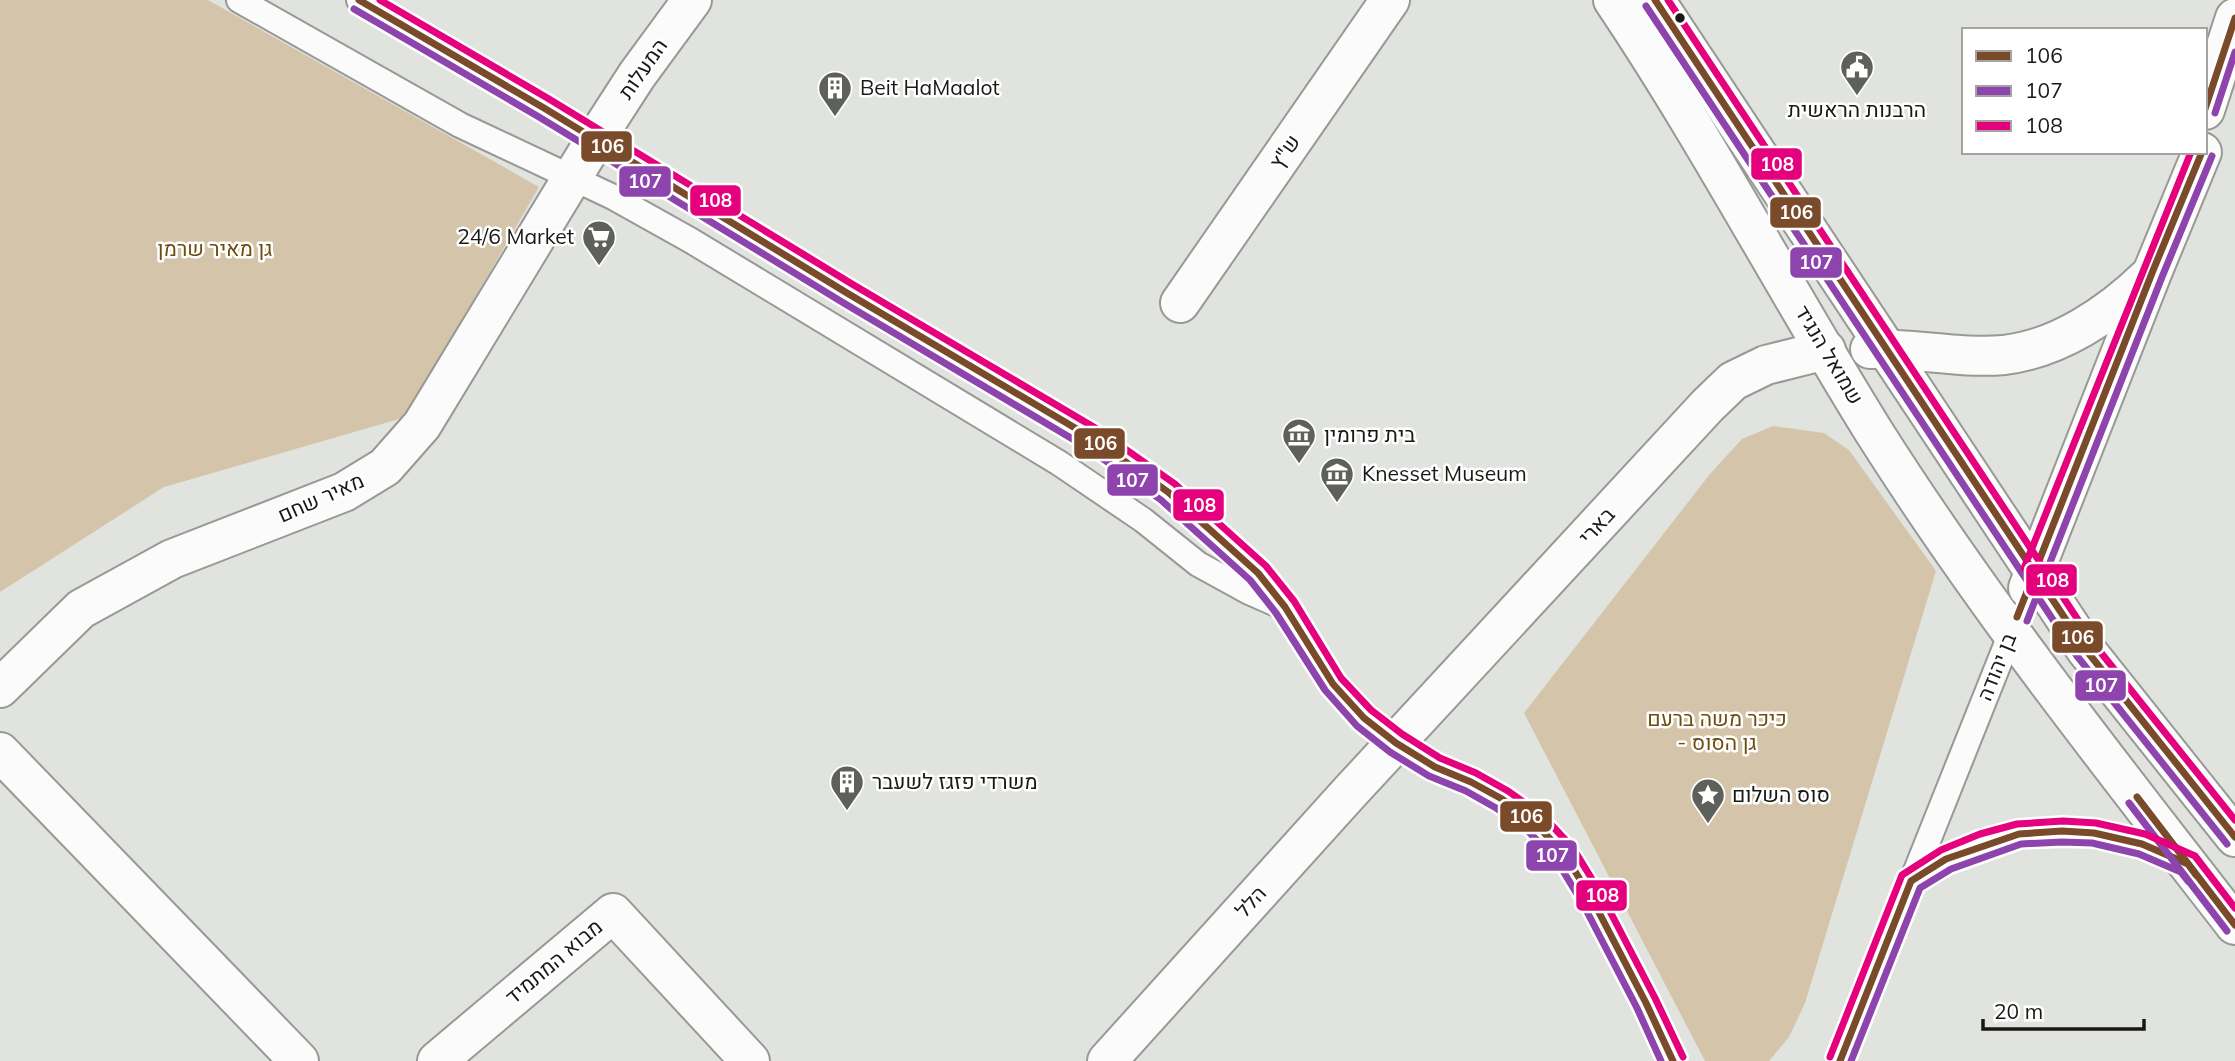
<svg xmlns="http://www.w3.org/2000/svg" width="2235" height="1061" font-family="Mulish,Heebo,sans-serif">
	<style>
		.green { fill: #d4c4aa }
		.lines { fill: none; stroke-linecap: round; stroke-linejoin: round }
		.lane-casing { stroke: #989996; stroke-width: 28 }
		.street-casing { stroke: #989996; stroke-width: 42 }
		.secondary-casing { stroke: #989996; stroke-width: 42 }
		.lane { stroke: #fafbfa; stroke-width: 24 }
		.street { stroke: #fafbfa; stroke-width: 38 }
		.secondary { stroke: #fafbfa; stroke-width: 38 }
		.bus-1-casing { stroke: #fff; stroke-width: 12 }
		.bus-2-casing { stroke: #fff; stroke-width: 12 }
		.bus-3-casing { stroke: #fff; stroke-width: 12 }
		.bus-1 { stroke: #7a4b2a; stroke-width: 7 }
		.bus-2 { stroke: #8e44ad; stroke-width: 7 }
		.bus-3 { stroke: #e5007d; stroke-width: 7 }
		.bus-dot { fill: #181916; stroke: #fff; stroke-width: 2.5 }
		.labels { text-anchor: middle; stroke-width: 5; stroke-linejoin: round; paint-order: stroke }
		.street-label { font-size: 21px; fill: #181916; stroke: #fff }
		.poi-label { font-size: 21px; fill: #181916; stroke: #fff; text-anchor: start }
		.park-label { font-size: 21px; fill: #6e4d0e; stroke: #fff }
		.line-badge { stroke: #fff; stroke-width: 2.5 }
		.badge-label { font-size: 19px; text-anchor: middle; font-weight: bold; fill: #fff }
	</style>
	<rect width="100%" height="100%" fill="#e1e3df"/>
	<g class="green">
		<path d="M 0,0 L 208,0 L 539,187 L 406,417 L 164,487 L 0,592 Z"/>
		<path d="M 1773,426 L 1824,433 L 1849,450 L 1936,571 L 1805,1003 L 1789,1037 L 1769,1061 L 1705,1061 L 1524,713 L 1710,474 L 1742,439 Z"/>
	</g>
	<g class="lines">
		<g class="lane-casing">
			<g id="lane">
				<path d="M 239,0 L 460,125 L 613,197 L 690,240 L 1059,463 L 1143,520 L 1198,564 L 1249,592 L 1281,606"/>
				<path d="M 359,0 L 544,108 L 847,293 L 1092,438 L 1168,492 L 1258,573 L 1285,607 L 1333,684 L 1364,718 L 1396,743 L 1435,767 L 1471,782 L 1502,799 L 1536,824 L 1565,855 L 1592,899 L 1646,1003 L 1673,1061"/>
				<path d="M 1911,881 C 2007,821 2078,816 2182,861"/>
				<path d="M 1840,1061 L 2011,633"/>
			</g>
		</g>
		<g class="street-casing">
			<g id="street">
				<path d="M 1180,303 L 1390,0"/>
				<path d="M 0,688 L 81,609 L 172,559 L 344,492 L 385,467 L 422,425 L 595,140 L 637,75 L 692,0"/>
				<path d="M 0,752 L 299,1061"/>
				<path d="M 437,1061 L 613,913 L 750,1061"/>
				<path d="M 1107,1061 L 1349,793 L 1708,405 L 1733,381 L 1766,365 L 1826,350"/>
			</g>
		</g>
		<g class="secondary-casing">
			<g id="secondary">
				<path d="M 1613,0 C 1707,140 1785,289 1874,432 C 1983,604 2110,764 2235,925"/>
				<path d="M 1655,0 L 2086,650 L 2235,837"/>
				<path d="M 2205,110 L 2235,18"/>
				<path d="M 1870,349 C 1913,348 1962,359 2004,355 C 2058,349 2110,314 2148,277"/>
				<path d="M 2028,588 L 2152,273 L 2202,152"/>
			</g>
		</g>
		<use href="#lane" class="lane"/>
		<use href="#street" class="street"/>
		<use href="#secondary" class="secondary"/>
		<g class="bus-1-casing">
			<g id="bus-1">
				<path d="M 359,0 L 544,108 L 847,293 L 1092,438 L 1168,492 L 1258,573 L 1285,607 L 1333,684 L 1364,718 L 1396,743 L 1435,767 L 1471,782 L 1502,799 L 1536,824 L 1565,855 L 1592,899 L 1646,1003 L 1673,1061"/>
				<path d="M 1655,0 L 2086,650 L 2235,837"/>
				<path d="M 2205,109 L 2235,18"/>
				<path d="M 2017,617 L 2152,273 L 2202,152"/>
				<path d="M 2137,797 L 2235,925"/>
				<path d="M 1840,1061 L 1911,881 L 1946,859 L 2019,834 L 2062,831 L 2094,833 L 2142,844 L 2188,864 L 2196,875"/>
			</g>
		</g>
		<g class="bus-2-casing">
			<g id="bus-2">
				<path d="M 1646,6 L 2077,656 L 2227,844"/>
				<path d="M 354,9 L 539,117 L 842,302 L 1086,447 L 1161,500 L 1250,580 L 1276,613 L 1325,690 L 1357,726 L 1390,752 L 1429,776 L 1466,791 L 1496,808 L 1529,832 L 1557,861 L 1583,904 L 1637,1008 L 1661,1061"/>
				<path d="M 2215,113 L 2235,52"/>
				<path d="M 2027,621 L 2162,277 L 2212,156"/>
				<path d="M 2129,803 L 2227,931"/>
				<path d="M 1851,1061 L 1920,888 L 1951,869 L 2021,844 L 2062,842 L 2092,843 L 2139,854 L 2181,872 L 2188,881"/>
			</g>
		</g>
		<g class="bus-3-casing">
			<g id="bus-3">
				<path d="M 380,0 L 549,99 L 852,284 L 1097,429 L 1175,484 L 1266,566 L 1294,601 L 1341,678 L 1371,710 L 1402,734 L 1440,758 L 1476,773 L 1508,791 L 1543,816 L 1573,848 L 1601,894 L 1655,998 L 1683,1057"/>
				<path d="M 1668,0 L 2094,644 L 2235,820"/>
				<path d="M 2024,568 L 2191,152"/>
				<path d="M 1830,1057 L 1902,875 L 1941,850 L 1980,834 L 2017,824 L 2063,821 L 2096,823 L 2145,834 L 2195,856 L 2235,908"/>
			</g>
		</g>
		<use href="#bus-1" class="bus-1"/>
		<use href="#bus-2" class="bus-2"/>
		<use href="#bus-3" class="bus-3"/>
	</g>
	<defs>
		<g id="civic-pin" transform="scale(1.75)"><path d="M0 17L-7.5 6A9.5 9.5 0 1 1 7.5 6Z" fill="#5e605c" stroke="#fff"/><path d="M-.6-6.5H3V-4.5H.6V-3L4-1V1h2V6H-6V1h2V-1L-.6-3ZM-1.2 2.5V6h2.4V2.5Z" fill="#fff"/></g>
		<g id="building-pin" transform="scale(1.75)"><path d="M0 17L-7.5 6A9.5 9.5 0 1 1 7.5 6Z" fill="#5e605c" stroke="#fff"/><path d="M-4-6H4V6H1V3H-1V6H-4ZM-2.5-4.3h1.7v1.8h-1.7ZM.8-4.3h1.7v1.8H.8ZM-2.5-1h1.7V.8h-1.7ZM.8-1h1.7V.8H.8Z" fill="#fff"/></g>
		<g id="supermarket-pin" transform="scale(1.75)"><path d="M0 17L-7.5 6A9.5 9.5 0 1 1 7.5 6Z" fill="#5e605c" stroke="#fff"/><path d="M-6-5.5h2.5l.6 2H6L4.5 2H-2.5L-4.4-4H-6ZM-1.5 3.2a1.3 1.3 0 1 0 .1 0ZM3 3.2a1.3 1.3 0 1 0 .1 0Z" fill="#fff"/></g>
		<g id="museum-pin" transform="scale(1.75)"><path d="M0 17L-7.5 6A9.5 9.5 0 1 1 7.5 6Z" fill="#5e605c" stroke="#fff"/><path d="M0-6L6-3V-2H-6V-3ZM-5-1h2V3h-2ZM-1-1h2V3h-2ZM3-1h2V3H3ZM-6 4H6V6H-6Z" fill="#fff"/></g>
		<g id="sight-pin" transform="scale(1.75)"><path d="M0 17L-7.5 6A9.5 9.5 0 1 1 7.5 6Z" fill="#5e605c" stroke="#fff"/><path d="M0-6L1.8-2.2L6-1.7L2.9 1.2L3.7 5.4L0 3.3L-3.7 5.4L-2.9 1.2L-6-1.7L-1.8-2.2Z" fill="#fff"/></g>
	</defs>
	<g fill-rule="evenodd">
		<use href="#civic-pin" x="1857" y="67"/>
		<use href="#building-pin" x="835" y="88"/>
		<use href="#supermarket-pin" x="599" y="237"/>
		<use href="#museum-pin" x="1299" y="435"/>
		<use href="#museum-pin" x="1337" y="474"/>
		<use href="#building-pin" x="847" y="782"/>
		<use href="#sight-pin" x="1708" y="795"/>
	</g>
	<circle class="bus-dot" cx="1680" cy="18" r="6"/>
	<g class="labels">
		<g class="street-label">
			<text transform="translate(643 69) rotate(-55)" y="7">המעלות</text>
			<text transform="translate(1285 152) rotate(-55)" y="7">ש"ץ</text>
			<text transform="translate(1829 355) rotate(59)" y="7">שמואל הנגיד</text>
			<text transform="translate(321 498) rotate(-24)" y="7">מאיר שחם</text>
			<text transform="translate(1597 526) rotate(-47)" y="7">בארי</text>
			<text transform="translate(1997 667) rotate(-68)" y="7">בן יהודה</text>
			<text transform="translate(1251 902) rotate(-48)" y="7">הלל</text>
			<text transform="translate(554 962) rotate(-40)" y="7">מבוא המתמיד</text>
		</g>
		<g class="poi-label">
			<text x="860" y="95">Beit HaMaalot</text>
			<text x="1857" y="117" text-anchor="middle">הרבנות הראשית</text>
			<text x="574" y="244" text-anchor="end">24/6 Market</text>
			<text x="1324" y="442">בית פרומין</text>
			<text x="1362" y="481">Knesset Museum</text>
			<text x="872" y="789">משרדי פזגז לשעבר</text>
			<text x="1732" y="802">סוס השלום</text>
		</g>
		<g class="park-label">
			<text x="215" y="256">גן מאיר שרמן</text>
			<text x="1717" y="726">כיכר משה ברעם<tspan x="1717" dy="24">- גן הסוס</tspan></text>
		</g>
	</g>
	<g class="line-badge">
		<rect x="580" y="130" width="53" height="33" rx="7" fill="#7a4b2a"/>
		<rect x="1750" y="147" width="53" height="34" rx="7" fill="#e5007d"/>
		<rect x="618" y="165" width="54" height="33" rx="7" fill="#8e44ad"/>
		<rect x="689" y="184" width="53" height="33" rx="7" fill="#e5007d"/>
		<rect x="1769" y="196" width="53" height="33" rx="7" fill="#7a4b2a"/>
		<rect x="1789" y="246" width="54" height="33" rx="7" fill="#8e44ad"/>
		<rect x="1073" y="427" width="53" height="33" rx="7" fill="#7a4b2a"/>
		<rect x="1106" y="463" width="53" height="34" rx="7" fill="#8e44ad"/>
		<rect x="1172" y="488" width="53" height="34" rx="7" fill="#e5007d"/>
		<rect x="2025" y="563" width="53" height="34" rx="7" fill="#e5007d"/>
		<rect x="2051" y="620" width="53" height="34" rx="7" fill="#7a4b2a"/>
		<rect x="2074" y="669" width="53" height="33" rx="7" fill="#8e44ad"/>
		<rect x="1499" y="800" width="54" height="33" rx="7" fill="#7a4b2a"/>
		<rect x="1525" y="839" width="53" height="33" rx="7" fill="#8e44ad"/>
		<rect x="1575" y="879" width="53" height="33" rx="7" fill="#e5007d"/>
	</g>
	<g class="badge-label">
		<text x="607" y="153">106</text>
		<text x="1777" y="171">108</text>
		<text x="645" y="188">107</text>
		<text x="715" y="207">108</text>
		<text x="1796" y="219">106</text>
		<text x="1816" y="269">107</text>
		<text x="1100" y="450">106</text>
		<text x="1132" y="487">107</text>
		<text x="1199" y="512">108</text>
		<text x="2052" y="587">108</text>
		<text x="2077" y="644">106</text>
		<text x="2101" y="692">107</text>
		<text x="1526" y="823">106</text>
		<text x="1552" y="862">107</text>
		<text x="1602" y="902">108</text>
	</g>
	<rect x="1962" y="28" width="245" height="126" fill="#ffffff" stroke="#a3a3a2" stroke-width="2"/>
	<rect x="1976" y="51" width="35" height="10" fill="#7a4b2a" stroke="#a3a3a2" stroke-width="2"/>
	<text x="2025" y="63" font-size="21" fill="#181916">106</text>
	<rect x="1976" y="86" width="35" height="10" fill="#8e44ad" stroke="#a3a3a2" stroke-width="2"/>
	<text x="2025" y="98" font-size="21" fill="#181916">107</text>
	<rect x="1976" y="121" width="35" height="10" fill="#e5007d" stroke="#a3a3a2" stroke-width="2"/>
	<text x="2025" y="133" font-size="21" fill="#181916">108</text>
	<path d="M1983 1019v10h161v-10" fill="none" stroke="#181916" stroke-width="3.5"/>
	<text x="1994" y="1019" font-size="21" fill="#181916" stroke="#ffffff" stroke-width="5" paint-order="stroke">20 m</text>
</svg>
